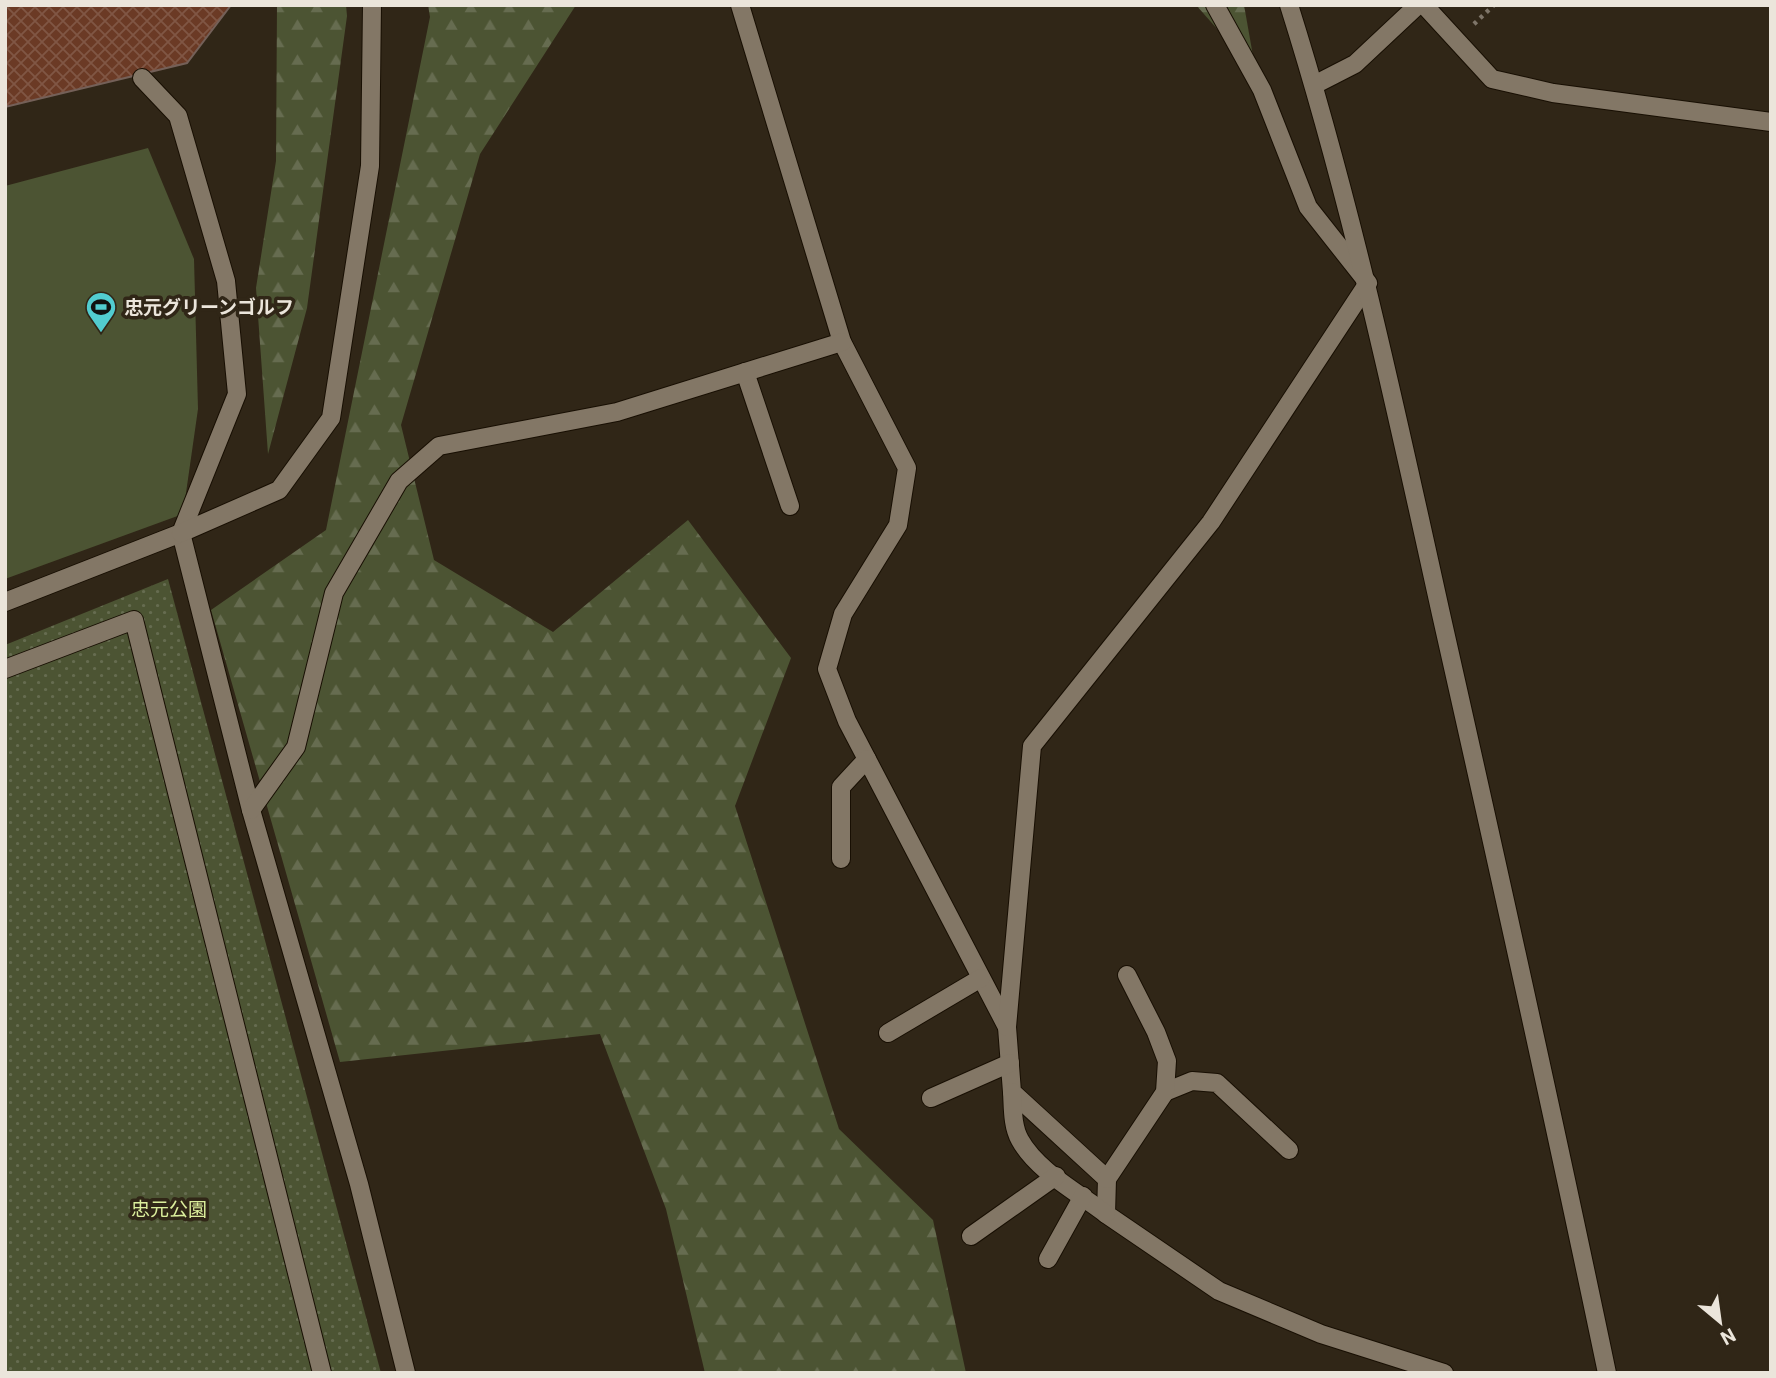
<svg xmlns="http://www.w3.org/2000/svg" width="1776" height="1378" font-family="Roboto,'Noto Sans JP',sans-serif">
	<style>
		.forest { fill: url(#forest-firs) }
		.park { fill: url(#park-dots) }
		.pitch { fill: #4c5433 }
		.building { fill: url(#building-cross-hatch); stroke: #746058; stroke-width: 2 }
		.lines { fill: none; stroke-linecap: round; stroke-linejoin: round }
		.street-casing { stroke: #180f03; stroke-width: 20 }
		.secondary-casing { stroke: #180f03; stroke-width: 20 }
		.path { stroke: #7e7569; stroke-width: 4.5; stroke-dasharray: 3.5 5; stroke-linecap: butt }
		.street { stroke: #837766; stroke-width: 18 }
		.secondary { stroke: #837766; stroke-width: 18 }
		.labels { text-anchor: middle; stroke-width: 7; stroke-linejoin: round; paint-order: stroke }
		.poi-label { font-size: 19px; font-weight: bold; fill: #ebe5db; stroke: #302617; text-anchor: start }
		.park-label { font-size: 19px; fill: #dbee9c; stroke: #302617 }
	</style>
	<defs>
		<pattern id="forest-firs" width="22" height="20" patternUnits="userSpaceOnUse" patternTransform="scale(1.75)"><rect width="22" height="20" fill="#4c5433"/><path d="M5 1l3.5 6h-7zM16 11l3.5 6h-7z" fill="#666c50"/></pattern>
		<pattern id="park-dots" width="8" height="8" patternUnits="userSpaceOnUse" patternTransform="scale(1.75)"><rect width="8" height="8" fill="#4c5433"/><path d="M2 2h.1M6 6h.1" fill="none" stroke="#666c50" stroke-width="1.8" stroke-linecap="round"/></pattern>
		<pattern id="building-cross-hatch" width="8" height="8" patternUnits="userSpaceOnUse" patternTransform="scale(1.75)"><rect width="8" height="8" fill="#6b3a25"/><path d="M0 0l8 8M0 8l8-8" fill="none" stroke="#805644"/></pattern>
	</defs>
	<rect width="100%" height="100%" fill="#302617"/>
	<g class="forest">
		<path d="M 277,5 L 346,5 L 347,16 L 307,308 L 268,454 L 256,288 L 276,161 Z"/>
		<path d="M 428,5 L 576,5 L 480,154 L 401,425 L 434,560 L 553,632 L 688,520 L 791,658 L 735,806 L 839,1129 L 933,1220 L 966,1373 L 705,1373 L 666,1209 L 600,1034 L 340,1062 L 211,610 L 326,530 L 430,17 Z"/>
		<path d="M 1196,5 L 1244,5 L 1256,73 Z"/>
	</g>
	<path class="park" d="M 168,579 L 381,1373 L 5,1373 L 5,645 Z"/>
	<path class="pitch" d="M 148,148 L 194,259 L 198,409 L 183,514 L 5,579 L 5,186 Z"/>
	<path class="building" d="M 5,5 L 231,5 L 187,63 L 5,107 Z"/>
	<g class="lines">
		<g class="street-casing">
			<g id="street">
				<path d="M 740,5 L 842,342 L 907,468 L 898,525 L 843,614 L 827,669 L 847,721 L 1007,1027 L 1012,1092 L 1107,1179 L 1106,1214 L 1219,1291 L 1321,1334 L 1444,1373"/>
				<path d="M 1424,5 L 1492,79 L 1553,93 L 1771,122"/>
				<path d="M 142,78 L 178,116 L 226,281 L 237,394 L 181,533 L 251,810 L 359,1184 L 406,1373"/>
				<path d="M 1314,85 L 1355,64 L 1418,5"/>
				<path d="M 745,372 L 790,506"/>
				<path d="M 5,602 L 181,533"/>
				<path d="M 5,669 L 134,620 L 322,1373"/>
				<path d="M 251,810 L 296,747 L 334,593 L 399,481 L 439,446 L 617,412 L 842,342"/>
				<path d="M 841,859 L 841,787 L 867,759"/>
				<path d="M 1007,1027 L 1032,746 L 1211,522 L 1368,283 L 1308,207 L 1262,90 L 1215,5"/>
				<path d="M 888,1033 L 981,978"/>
				<path d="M 1012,1092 C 1013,1107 1012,1126 1020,1140 C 1037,1171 1079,1193 1106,1214"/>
				<path d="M 1165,1092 L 1192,1081 L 1217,1083 L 1289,1150"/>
				<path d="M 931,1098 L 1010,1063"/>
				<path d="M 1107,1179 L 1165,1092 L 1167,1061 L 1156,1032 L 1127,975"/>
				<path d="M 971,1236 L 1056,1176"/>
				<path d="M 1048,1259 L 1083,1196"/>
			</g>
		</g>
		<g class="secondary-casing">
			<g id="secondary">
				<path d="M 1289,5 C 1352,205 1396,410 1441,614 C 1498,867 1554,1119 1607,1373"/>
				<path d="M 181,533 L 279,490 L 331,418 L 370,166 L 372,5"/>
			</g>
		</g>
		<path class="path" d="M 1474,24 L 1494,5"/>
		<use href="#street" class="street"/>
		<use href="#secondary" class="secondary"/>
	</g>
	<defs>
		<g id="stadium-pin" transform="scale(1.575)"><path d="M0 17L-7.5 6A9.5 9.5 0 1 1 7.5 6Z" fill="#52ccd0" stroke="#302617"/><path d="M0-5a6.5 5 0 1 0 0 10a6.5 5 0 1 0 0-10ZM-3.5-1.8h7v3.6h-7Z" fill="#111"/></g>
	</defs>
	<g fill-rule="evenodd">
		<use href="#stadium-pin" x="101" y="307"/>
	</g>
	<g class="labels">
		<g class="poi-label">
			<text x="124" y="314">忠元グリーンゴルフ</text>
		</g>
		<g class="park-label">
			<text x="169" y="1216">忠元公園</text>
		</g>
	</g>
	<rect width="1776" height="1378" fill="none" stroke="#ebe5db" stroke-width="14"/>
	<g transform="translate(1720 1322) rotate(151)" stroke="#302617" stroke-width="5" paint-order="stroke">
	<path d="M0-5L12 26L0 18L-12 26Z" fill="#ebe5db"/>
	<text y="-10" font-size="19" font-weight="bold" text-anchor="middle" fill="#ebe5db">N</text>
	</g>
</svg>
